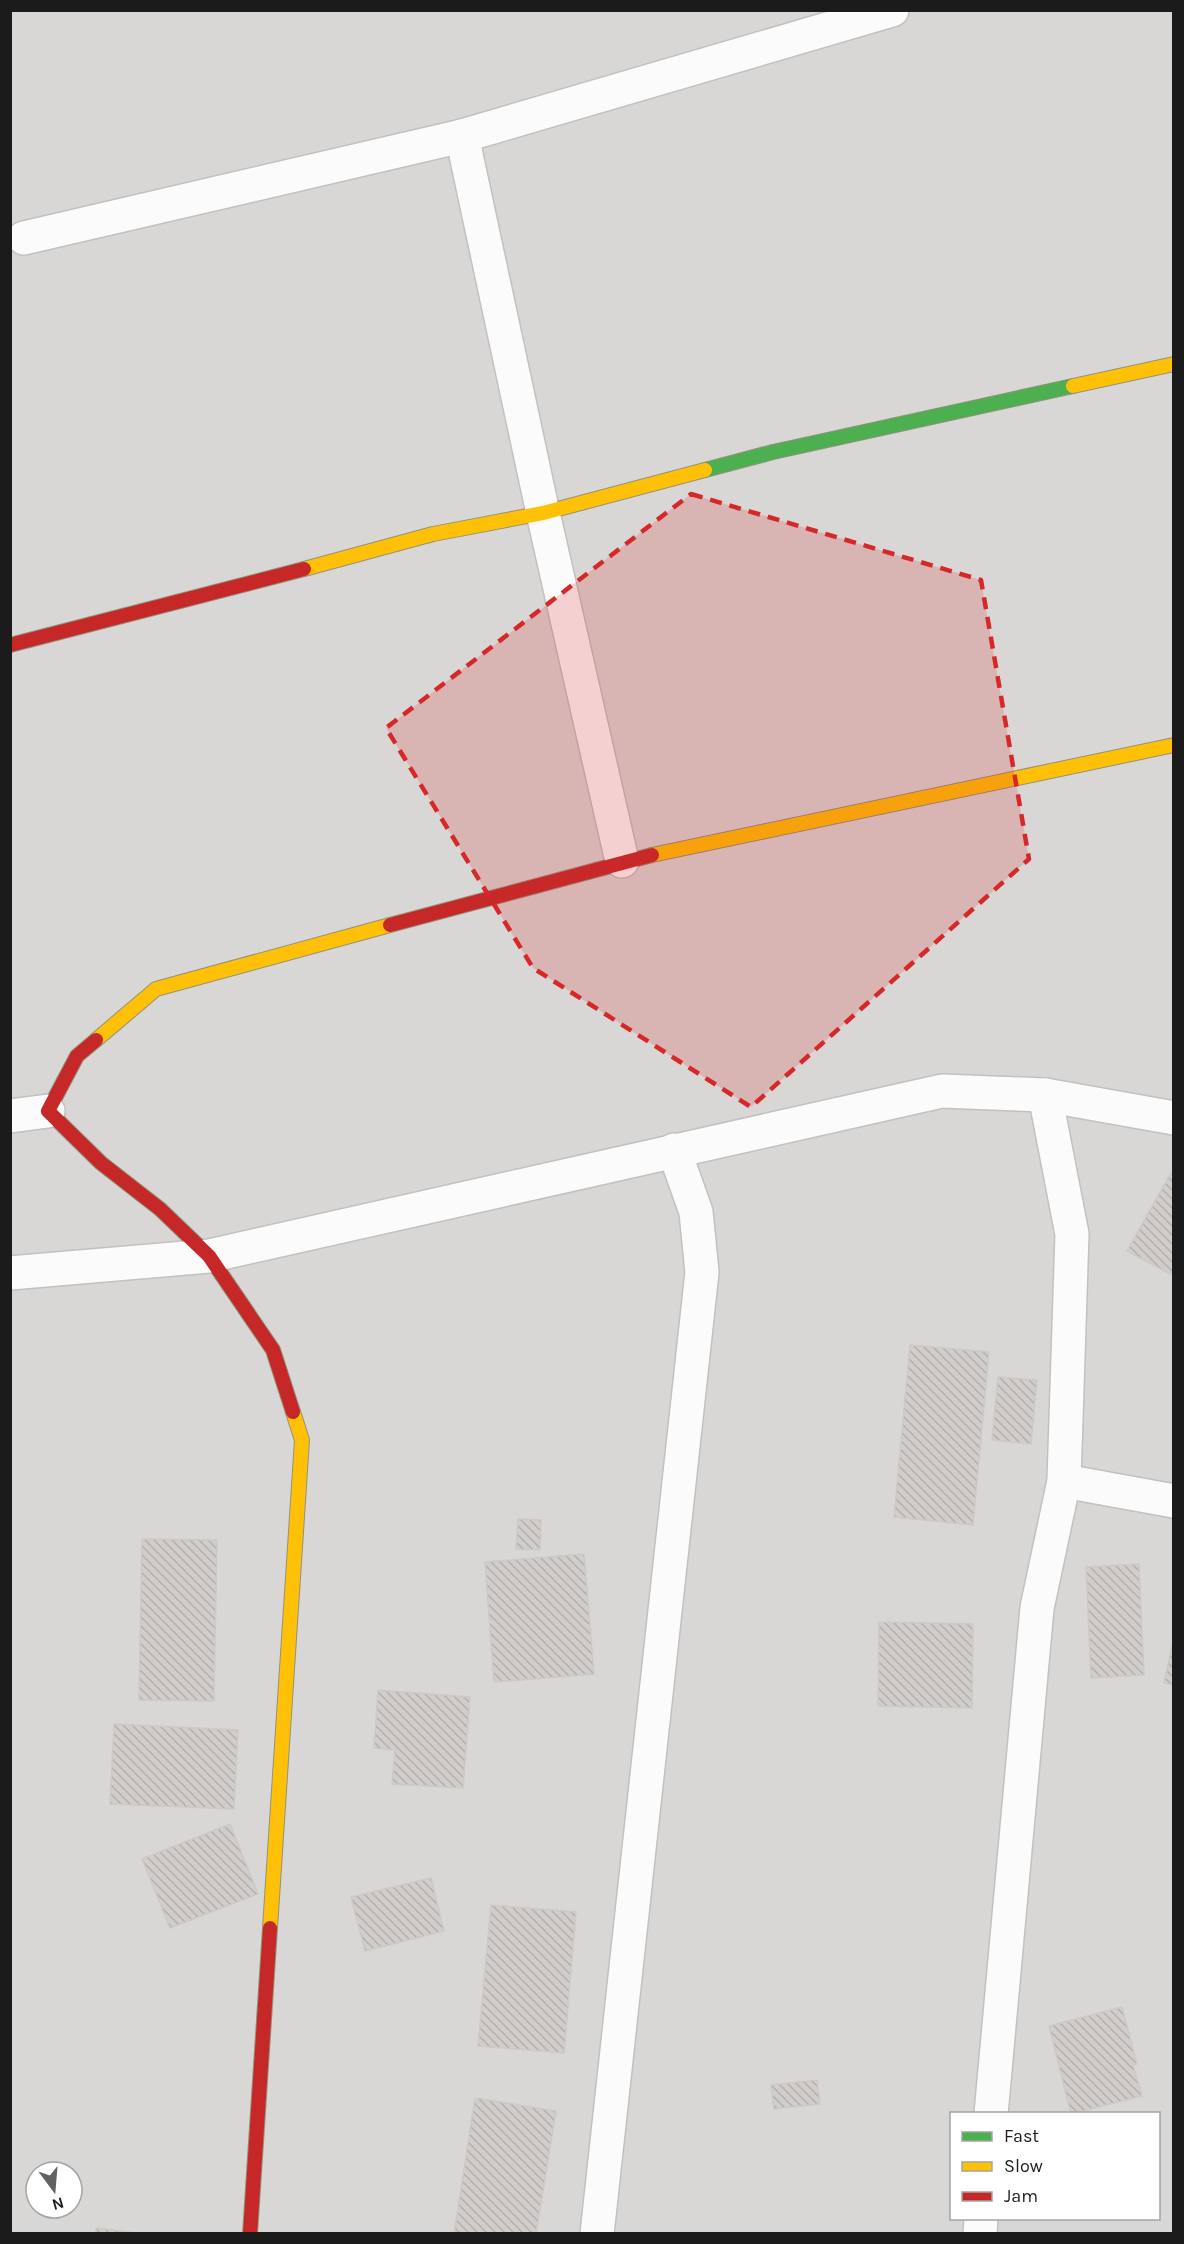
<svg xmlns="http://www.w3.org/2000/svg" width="1184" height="2244" font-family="Karla,sans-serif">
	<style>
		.residential { fill: #d9d7d5; fill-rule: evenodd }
		.building { fill: url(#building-back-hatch); stroke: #cdc9c5; stroke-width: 1.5 }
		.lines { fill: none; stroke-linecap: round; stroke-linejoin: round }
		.street-casing { stroke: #c2c1bf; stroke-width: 36 }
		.fast-casing { stroke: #92927c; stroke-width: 16 }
		.slow-casing { stroke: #92927c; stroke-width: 16 }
		.jam-casing { stroke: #92927c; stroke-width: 16 }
		.street { stroke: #fcfbfb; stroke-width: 33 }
		.fast { stroke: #4caf50; stroke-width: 14 }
		.slow { stroke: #ffc107; stroke-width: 14 }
		.jam { stroke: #c62828; stroke-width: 14 }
		.marked { fill: #d62828; fill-opacity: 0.2; stroke: #d62828; stroke-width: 4.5; stroke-dasharray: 12 8; stroke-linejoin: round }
	</style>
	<defs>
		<pattern id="building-back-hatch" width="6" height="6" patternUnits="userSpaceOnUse" patternTransform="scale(1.5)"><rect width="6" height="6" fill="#d0cdca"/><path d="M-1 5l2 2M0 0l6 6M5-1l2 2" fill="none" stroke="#b2afad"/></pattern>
	</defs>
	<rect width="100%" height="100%" fill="#eae7e3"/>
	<path class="residential" d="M 11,11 L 1173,11 L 1173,2233 L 11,2234 ZM 952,2114 L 1158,2114 L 1158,2218 L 952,2218 ZM 36,2172 L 72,2172 L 72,2208 L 36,2208 Z"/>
	<g class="building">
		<path d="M 1171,1173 L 1174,1174 L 1174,1276 L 1127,1251 Z"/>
		<path d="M 910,1345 L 989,1352 L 973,1525 L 894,1517 Z"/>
		<path d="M 998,1377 L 1037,1380 L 1031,1444 L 992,1440 Z"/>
		<path d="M 518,1519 L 541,1520 L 540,1550 L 516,1549 Z"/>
		<path d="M 142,1539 L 217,1540 L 214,1701 L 139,1700 Z"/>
		<path d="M 584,1554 L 594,1674 L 494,1682 L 485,1562 Z"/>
		<path d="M 1139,1564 L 1144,1675 L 1091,1678 L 1086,1567 Z"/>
		<path d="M 879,1622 L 973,1624 L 972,1708 L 878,1706 Z"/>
		<path d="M 1174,1637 L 1174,1685 L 1164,1683 Z"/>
		<path d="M 378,1690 L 470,1697 L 463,1788 L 392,1784 L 395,1750 L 374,1748 Z"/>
		<path d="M 114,1724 L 238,1730 L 234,1809 L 110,1804 Z"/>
		<path d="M 230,1824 L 258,1894 L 170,1928 L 142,1859 Z"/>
		<path d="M 431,1878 L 444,1931 L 365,1951 L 351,1897 Z"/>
		<path d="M 491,1905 L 576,1912 L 564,2053 L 478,2046 Z"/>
		<path d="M 1122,2007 L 1137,2064 L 1133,2065 L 1142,2096 L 1071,2114 L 1049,2026 Z"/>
		<path d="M 817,2080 L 820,2104 L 774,2109 L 771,2085 Z"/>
		<path d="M 475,2098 L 556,2111 L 536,2234 L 454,2234 Z"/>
		<path d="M 96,2228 L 145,2234 L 96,2234 Z"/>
	</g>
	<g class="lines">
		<g class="street-casing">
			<g id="street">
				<path d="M 462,136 L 543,513 L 622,861"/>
				<path d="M 24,238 L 462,136 L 892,10"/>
				<path d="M 10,1116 L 48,1111"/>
				<path d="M 10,1273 L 209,1256 L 942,1091 L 1045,1095 L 1174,1118"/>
				<path d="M 1064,1481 L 1174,1501"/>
				<path d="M 991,2114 L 1037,1608 L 1064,1481 L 1072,1234 L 1045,1095"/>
				<path d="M 597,2234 L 702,1272 L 696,1212 L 674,1150"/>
				<path d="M 980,2234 L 981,2218"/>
			</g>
		</g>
		<g class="fast-casing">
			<path id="fast" d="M 705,470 L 773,452 L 1073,386"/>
		</g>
		<g class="slow-casing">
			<g id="slow">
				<path d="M 1073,386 L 1174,364"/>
				<path d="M 304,569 L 433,534 L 543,513 L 705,470"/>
				<path d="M 652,855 L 1174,745"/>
				<path d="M 96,1040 L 156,989 L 390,925"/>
				<path d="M 270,1928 L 302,1440 L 293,1412"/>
			</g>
		</g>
		<g class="jam-casing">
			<g id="jam">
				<path d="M 10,645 L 304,569"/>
				<path d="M 390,925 L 652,855"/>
				<path d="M 96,1040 L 77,1056 L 48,1111 L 101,1163 L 160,1209 L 209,1256 L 273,1350 L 293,1412"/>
				<path d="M 250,2234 L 270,1928"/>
			</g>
		</g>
		<use href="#street" class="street"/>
		<use href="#fast" class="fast"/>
		<use href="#slow" class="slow"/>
		<use href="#jam" class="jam"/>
	</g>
	<path class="marked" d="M 691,494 L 981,580 L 1029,859 L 751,1107 L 533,968 L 386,728 Z"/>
	<rect width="1184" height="2244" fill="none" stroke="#1b1b1b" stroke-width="24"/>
	<rect x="950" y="2112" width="210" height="108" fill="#ffffff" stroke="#a4a4a4" stroke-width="1.5"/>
	<rect x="962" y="2132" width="30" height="9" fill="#4caf50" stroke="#a4a4a4" stroke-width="1.5"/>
	<text x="1004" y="2142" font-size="18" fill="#1b1b1b">Fast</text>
	<rect x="962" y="2162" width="30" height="9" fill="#ffc107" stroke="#a4a4a4" stroke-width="1.5"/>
	<text x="1004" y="2172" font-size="18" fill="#1b1b1b">Slow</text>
	<rect x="962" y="2192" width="30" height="9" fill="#c62828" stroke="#a4a4a4" stroke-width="1.5"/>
	<text x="1004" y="2202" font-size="18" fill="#1b1b1b">Jam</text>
	<g transform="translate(54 2190) rotate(164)"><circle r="28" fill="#ffffff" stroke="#a4a4a4" stroke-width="1.5"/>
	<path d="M0-4.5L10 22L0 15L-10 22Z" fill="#636261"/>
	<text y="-9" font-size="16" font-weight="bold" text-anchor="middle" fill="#1b1b1b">N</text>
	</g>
</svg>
